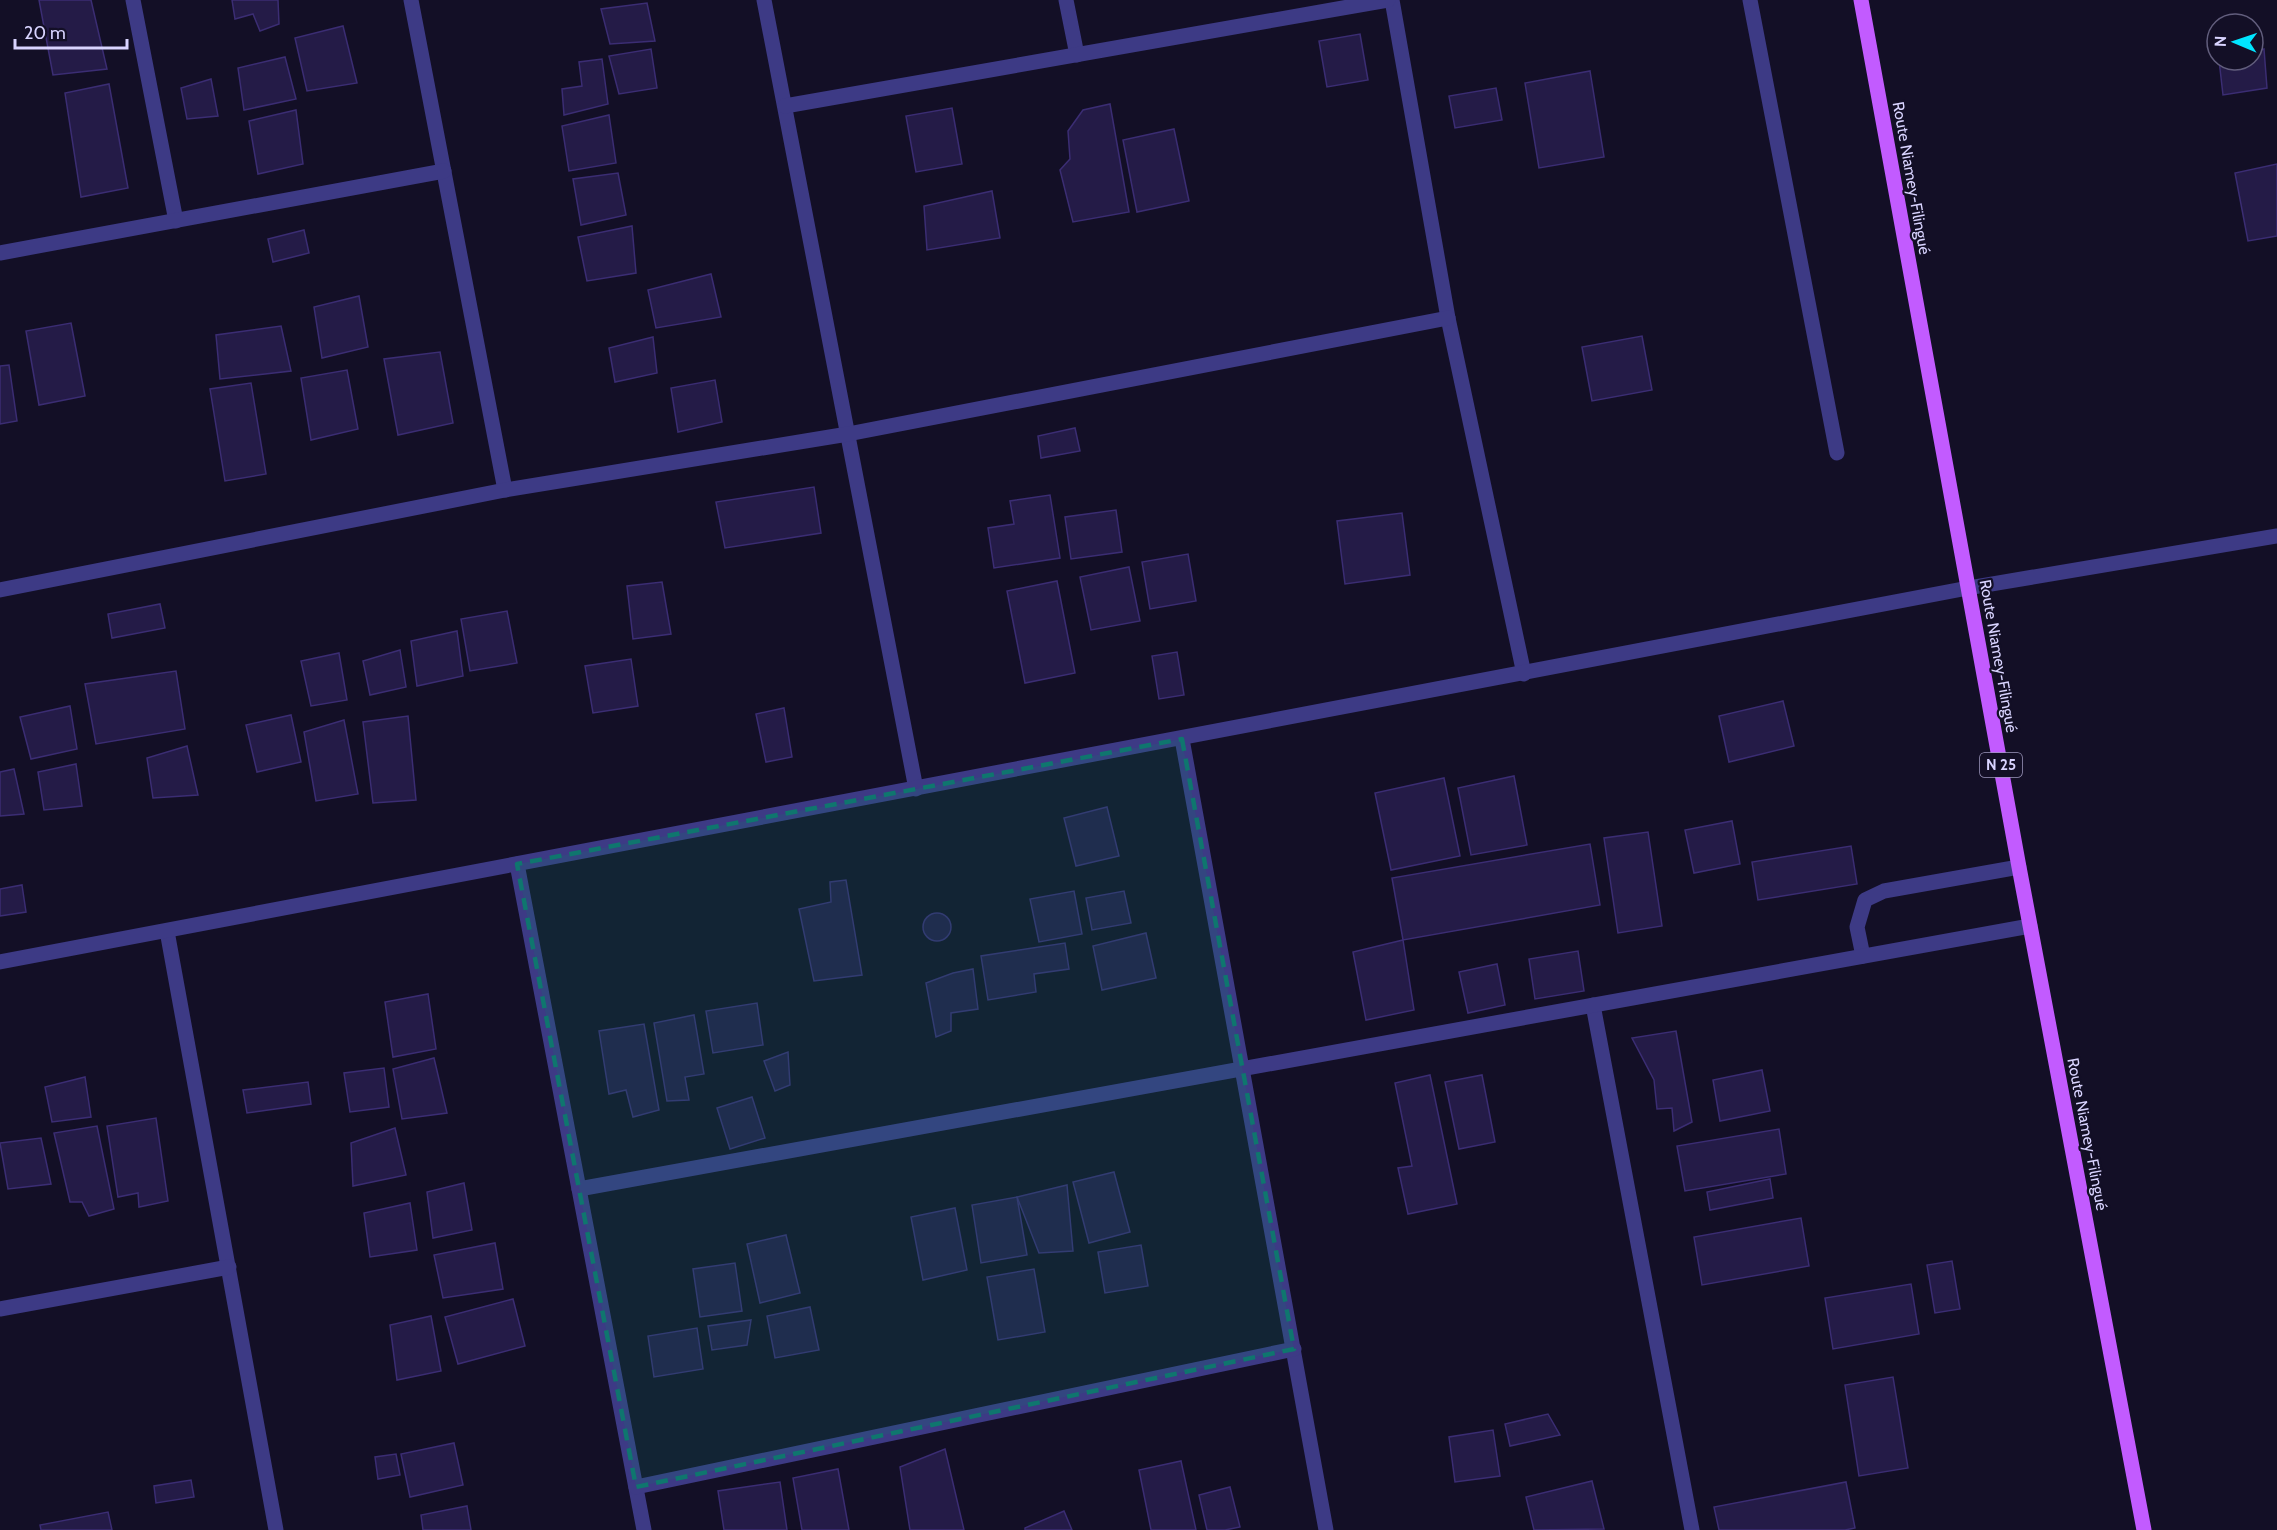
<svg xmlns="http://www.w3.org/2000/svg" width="2277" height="1530" font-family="Cabin,sans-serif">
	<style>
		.building { fill: #241b47; stroke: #3b2d73; stroke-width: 1.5 }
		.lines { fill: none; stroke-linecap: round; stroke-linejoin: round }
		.lane { stroke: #3d3a85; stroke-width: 15 }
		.street { stroke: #3d3a85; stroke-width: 15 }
		.primary { stroke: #c25bff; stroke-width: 15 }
		.marked { fill: #0f766e; fill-opacity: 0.2; stroke: #0f766e; stroke-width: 4.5; stroke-dasharray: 12 8; stroke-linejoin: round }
		.labels { text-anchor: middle; stroke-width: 4.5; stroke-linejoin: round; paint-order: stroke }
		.shield { fill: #130f26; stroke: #9e99be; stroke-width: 1.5 }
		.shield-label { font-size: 15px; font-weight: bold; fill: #d9d4ff }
		.street-label { font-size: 16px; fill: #d9d4ff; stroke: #130f26 }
	</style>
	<rect width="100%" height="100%" fill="#130f26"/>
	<g class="building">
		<path d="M 39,0 L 91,0 L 107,69 L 53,75 Z"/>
		<path d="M 232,0 L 278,0 L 279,24 L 260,31 L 253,14 L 235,19 Z"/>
		<path d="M 647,3 L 655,41 L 610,44 L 601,9 Z"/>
		<path d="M 343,26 L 357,83 L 307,91 L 295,38 Z"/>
		<path d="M 1360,34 L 1368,80 L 1327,87 L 1319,41 Z"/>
		<path d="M 651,49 L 657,88 L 619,94 L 609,56 Z"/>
		<path d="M 2264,49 L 2267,88 L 2223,95 L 2219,60 L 2253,60 L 2253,52 Z"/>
		<path d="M 285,57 L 296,99 L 244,110 L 238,68 Z"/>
		<path d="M 602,59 L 608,104 L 564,115 L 562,89 L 582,86 L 579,62 Z"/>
		<path d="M 1590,71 L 1604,157 L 1539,168 L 1525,83 Z"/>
		<path d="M 211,79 L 218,116 L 187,119 L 181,88 Z"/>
		<path d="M 109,84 L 128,188 L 81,197 L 65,93 Z"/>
		<path d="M 1496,88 L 1502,120 L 1455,128 L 1449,96 Z"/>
		<path d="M 1110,104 L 1129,212 L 1073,222 L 1060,170 L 1070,159 L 1068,131 L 1083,110 Z"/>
		<path d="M 952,108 L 962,164 L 916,172 L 906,116 Z"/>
		<path d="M 296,110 L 303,164 L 258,174 L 249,121 Z"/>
		<path d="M 609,115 L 616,163 L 569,171 L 562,126 Z"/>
		<path d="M 1174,129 L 1189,201 L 1137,212 L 1123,140 Z"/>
		<path d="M 2277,164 L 2277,236 L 2248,241 L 2235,173 Z"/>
		<path d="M 618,173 L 626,215 L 581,225 L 573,179 Z"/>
		<path d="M 992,191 L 1000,238 L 927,250 L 924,206 Z"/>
		<path d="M 632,226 L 636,273 L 587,281 L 578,237 Z"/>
		<path d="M 304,230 L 309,253 L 273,262 L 268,239 Z"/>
		<path d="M 711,274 L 721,317 L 656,328 L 648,290 Z"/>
		<path d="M 359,296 L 368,347 L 322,358 L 314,307 Z"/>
		<path d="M 71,323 L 85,396 L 39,405 L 26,331 Z"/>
		<path d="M 281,326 L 291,371 L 220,379 L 216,335 Z"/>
		<path d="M 1642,336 L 1652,390 L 1592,401 L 1582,347 Z"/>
		<path d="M 653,337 L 657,373 L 615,382 L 609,348 Z"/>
		<path d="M 440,352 L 453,423 L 398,435 L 384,359 Z"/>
		<path d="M 9,365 L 17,421 L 0,424 L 0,366 Z"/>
		<path d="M 347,370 L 358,429 L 311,440 L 301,378 Z"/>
		<path d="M 715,380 L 722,422 L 678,432 L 671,388 Z"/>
		<path d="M 251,383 L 266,474 L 225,481 L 210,389 Z"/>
		<path d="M 1075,428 L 1080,451 L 1041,458 L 1038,436 Z"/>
		<path d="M 814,487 L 821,533 L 725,548 L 716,502 Z"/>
		<path d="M 1050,495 L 1060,558 L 994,568 L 988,528 L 1014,524 L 1010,501 Z"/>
		<path d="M 1116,510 L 1122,552 L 1071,559 L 1065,517 Z"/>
		<path d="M 1402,513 L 1410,575 L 1345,584 L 1337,521 Z"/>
		<path d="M 1188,554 L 1196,601 L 1150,609 L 1142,562 Z"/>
		<path d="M 1129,567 L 1140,621 L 1091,630 L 1080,577 Z"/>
		<path d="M 1057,581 L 1075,673 L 1025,683 L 1007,591 Z"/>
		<path d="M 662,582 L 671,634 L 633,639 L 627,586 Z"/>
		<path d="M 160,604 L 165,628 L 112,638 L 108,614 Z"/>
		<path d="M 507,611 L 517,663 L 470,671 L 461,619 Z"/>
		<path d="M 457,631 L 463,676 L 417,686 L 411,641 Z"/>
		<path d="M 400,650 L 406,687 L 370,695 L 363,661 Z"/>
		<path d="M 1177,652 L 1184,695 L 1159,699 L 1152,656 Z"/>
		<path d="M 339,653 L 347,700 L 311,706 L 301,661 Z"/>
		<path d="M 631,659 L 638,706 L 593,713 L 585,666 Z"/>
		<path d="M 176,671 L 185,729 L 96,744 L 85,684 Z"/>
		<path d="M 1783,701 L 1794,746 L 1729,762 L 1719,716 Z"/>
		<path d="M 70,706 L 77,749 L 31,759 L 20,717 Z"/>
		<path d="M 784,708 L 792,757 L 766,762 L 756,714 Z"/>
		<path d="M 291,715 L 301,762 L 257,772 L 246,725 Z"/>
		<path d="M 408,716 L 416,800 L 373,803 L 363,722 Z"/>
		<path d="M 344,720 L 358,794 L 316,801 L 304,732 Z"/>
		<path d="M 187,746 L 198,795 L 153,798 L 147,758 Z"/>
		<path d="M 76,764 L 82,806 L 44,810 L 38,772 Z"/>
		<path d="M 14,769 L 24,814 L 0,816 L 0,772 Z"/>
		<path d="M 1514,776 L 1527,845 L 1471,855 L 1458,788 Z"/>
		<path d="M 1444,778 L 1460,856 L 1391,870 L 1375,793 Z"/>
		<path d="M 1107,807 L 1119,856 L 1076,866 L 1064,818 Z"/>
		<path d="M 1732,821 L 1740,864 L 1694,873 L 1685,830 Z"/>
		<path d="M 1648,832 L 1662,926 L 1618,933 L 1604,838 Z"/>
		<path d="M 1590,844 L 1600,905 L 1403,940 L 1392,878 Z"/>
		<path d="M 1851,846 L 1857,884 L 1758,900 L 1752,862 Z"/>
		<path d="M 846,880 L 862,975 L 814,981 L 799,909 L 831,902 L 830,882 Z"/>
		<path d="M 22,885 L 26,912 L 0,916 L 0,889 Z"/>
		<path d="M 1074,891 L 1082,934 L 1039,942 L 1030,899 Z"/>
		<path d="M 1124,891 L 1131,923 L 1092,930 L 1086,898 Z"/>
		<circle cx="937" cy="927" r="14"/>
		<path d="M 1146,933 L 1156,978 L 1102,990 L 1093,946 Z"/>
		<path d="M 1403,940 L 1414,1010 L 1366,1020 L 1353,952 Z"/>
		<path d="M 1065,943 L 1069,969 L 1034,974 L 1036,992 L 988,1000 L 981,956 Z"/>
		<path d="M 1578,951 L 1584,991 L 1535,999 L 1529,959 Z"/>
		<path d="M 1497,964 L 1505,1005 L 1468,1013 L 1459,972 Z"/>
		<path d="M 973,969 L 978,1009 L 951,1013 L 951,1031 L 936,1037 L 926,983 L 953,973 Z"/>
		<path d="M 428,994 L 436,1049 L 393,1057 L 385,1002 Z"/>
		<path d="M 757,1003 L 763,1045 L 713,1053 L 706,1011 Z"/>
		<path d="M 694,1015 L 704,1074 L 685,1077 L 689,1100 L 667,1101 L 654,1023 Z"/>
		<path d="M 644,1024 L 659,1110 L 633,1117 L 626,1090 L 609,1094 L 599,1031 Z"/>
		<path d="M 1676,1031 L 1692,1122 L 1674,1131 L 1672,1108 L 1657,1109 L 1654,1080 L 1632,1038 Z"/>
		<path d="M 788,1052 L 790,1085 L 775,1091 L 764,1061 Z"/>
		<path d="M 434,1058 L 447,1113 L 402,1119 L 393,1069 Z"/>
		<path d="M 384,1068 L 389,1107 L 350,1112 L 344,1073 Z"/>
		<path d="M 1762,1070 L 1770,1111 L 1720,1121 L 1713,1080 Z"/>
		<path d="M 1430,1075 L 1457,1204 L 1408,1214 L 1398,1168 L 1412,1166 L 1395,1083 Z"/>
		<path d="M 1482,1075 L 1495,1142 L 1459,1149 L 1445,1082 Z"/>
		<path d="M 85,1077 L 91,1117 L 52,1122 L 45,1087 Z"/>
		<path d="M 308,1082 L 311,1104 L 247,1113 L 243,1090 Z"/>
		<path d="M 752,1097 L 765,1138 L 730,1149 L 717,1108 Z"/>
		<path d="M 156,1118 L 168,1201 L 139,1207 L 138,1193 L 118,1197 L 107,1126 Z"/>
		<path d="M 97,1126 L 114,1209 L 89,1216 L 82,1202 L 70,1202 L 54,1133 Z"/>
		<path d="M 395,1128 L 406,1175 L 353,1186 L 351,1143 Z"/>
		<path d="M 1779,1129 L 1786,1174 L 1685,1191 L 1677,1146 Z"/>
		<path d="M 41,1138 L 51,1184 L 8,1189 L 0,1143 Z"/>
		<path d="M 1114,1172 L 1130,1232 L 1089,1243 L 1073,1182 Z"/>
		<path d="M 1770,1179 L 1773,1198 L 1710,1210 L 1707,1192 Z"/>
		<path d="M 464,1183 L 472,1230 L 433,1238 L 427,1192 Z"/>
		<path d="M 1067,1185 L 1073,1251 L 1039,1253 L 1017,1197 Z"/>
		<path d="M 1017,1197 L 1027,1255 L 981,1263 L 972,1205 Z"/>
		<path d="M 410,1203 L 417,1250 L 370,1257 L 364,1213 Z"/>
		<path d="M 955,1208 L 967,1270 L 923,1280 L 911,1217 Z"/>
		<path d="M 1801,1218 L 1809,1266 L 1702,1285 L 1694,1237 Z"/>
		<path d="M 786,1235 L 800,1293 L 760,1303 L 747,1244 Z"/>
		<path d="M 495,1243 L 503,1289 L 443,1298 L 434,1255 Z"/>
		<path d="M 1141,1245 L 1148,1286 L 1105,1293 L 1098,1252 Z"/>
		<path d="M 1952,1261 L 1960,1309 L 1935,1313 L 1927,1265 Z"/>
		<path d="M 735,1263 L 742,1311 L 700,1317 L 693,1269 Z"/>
		<path d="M 1034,1269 L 1045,1332 L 998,1340 L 987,1277 Z"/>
		<path d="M 1911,1284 L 1919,1334 L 1833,1349 L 1825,1298 Z"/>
		<path d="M 513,1299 L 525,1346 L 458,1364 L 445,1317 Z"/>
		<path d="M 810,1307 L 819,1350 L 775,1358 L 767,1316 Z"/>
		<path d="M 431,1316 L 441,1371 L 397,1380 L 390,1325 Z"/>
		<path d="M 751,1320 L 747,1345 L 712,1350 L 708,1326 Z"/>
		<path d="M 697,1328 L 703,1369 L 654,1377 L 648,1336 Z"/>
		<path d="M 1893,1377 L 1908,1468 L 1859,1476 L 1845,1385 Z"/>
		<path d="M 1548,1414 L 1560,1435 L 1510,1446 L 1505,1424 Z"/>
		<path d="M 1493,1430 L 1500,1476 L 1455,1482 L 1449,1437 Z"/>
		<path d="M 454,1443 L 463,1485 L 410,1497 L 401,1454 Z"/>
		<path d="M 945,1449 L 964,1530 L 910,1530 L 900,1467 Z"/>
		<path d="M 396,1454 L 400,1475 L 378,1479 L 375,1457 Z"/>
		<path d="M 1181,1461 L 1196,1530 L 1151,1530 L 1139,1470 Z"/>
		<path d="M 838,1469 L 849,1530 L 802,1530 L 793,1478 Z"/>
		<path d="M 191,1480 L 194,1497 L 156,1503 L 154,1486 Z"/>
		<path d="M 1592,1481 L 1604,1529 L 1534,1530 L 1526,1497 Z"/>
		<path d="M 780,1482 L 787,1530 L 724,1530 L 718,1491 Z"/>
		<path d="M 1846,1482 L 1855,1528 L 1845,1530 L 1719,1530 L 1714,1507 Z"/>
		<path d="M 1230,1487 L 1240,1527 L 1225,1530 L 1207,1530 L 1199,1495 Z"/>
		<path d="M 467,1506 L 471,1530 L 423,1530 L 421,1515 Z"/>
		<path d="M 1064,1511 L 1072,1530 L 1025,1530 L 1025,1528 Z"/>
		<path d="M 108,1512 L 112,1530 L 41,1530 L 40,1525 Z"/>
	</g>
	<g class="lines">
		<path class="lane" d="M 1863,956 L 1857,927 L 1865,900 L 1884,891 L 2019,867"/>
		<g class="street">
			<path d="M 133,0 L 176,221"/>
			<path d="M 411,0 L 505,490"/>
			<path d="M 764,0 L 916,789"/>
			<path d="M 1066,0 L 1077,55"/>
			<path d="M 1392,0 L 1448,318 L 1524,674"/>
			<path d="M 1750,0 L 1837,453"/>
			<path d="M 785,106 L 1388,0"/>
			<path d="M 0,253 L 444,171"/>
			<path d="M 0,590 L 505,490 L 848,434 L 1448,318"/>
			<path d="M 1182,739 L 1326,1530"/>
			<path d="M 517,864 L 644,1530"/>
			<path d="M 167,931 L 276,1530"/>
			<path d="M 0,962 L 1968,588 L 2277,536"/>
			<path d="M 1593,1005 L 1692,1530"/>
			<path d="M 579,1189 L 2030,926"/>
			<path d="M 0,1309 L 229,1267"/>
			<path d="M 636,1487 L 1294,1349"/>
		</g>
		<path class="primary" d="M 1861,0 L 2019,867 L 2144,1530"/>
	</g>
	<path class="marked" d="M 1182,739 L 1294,1349 L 636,1487 L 517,864 Z"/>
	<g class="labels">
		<rect class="shield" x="1980" y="753" width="42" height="24" rx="4.5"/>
		<g class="shield-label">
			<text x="2001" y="770">N 25</text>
		</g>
		<g class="street-label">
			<text transform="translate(1912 178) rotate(80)" y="6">Route Niamey-Filingué</text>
			<text transform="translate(1999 656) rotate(80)" y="6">Route Niamey-Filingué</text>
			<text transform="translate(2088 1134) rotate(79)" y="6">Route Niamey-Filingué</text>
		</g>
	</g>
	<g transform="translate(2235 42) rotate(272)"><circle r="28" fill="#130f26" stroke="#625e7d" stroke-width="1.5"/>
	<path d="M0-4.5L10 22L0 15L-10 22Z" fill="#00e5ff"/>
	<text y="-9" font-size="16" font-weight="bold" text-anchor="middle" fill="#d9d4ff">N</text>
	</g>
	<path d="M15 39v9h112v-9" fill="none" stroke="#d9d4ff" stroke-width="3"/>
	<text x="24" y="39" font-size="18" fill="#d9d4ff" stroke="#130f26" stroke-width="4.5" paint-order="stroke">20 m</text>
</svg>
